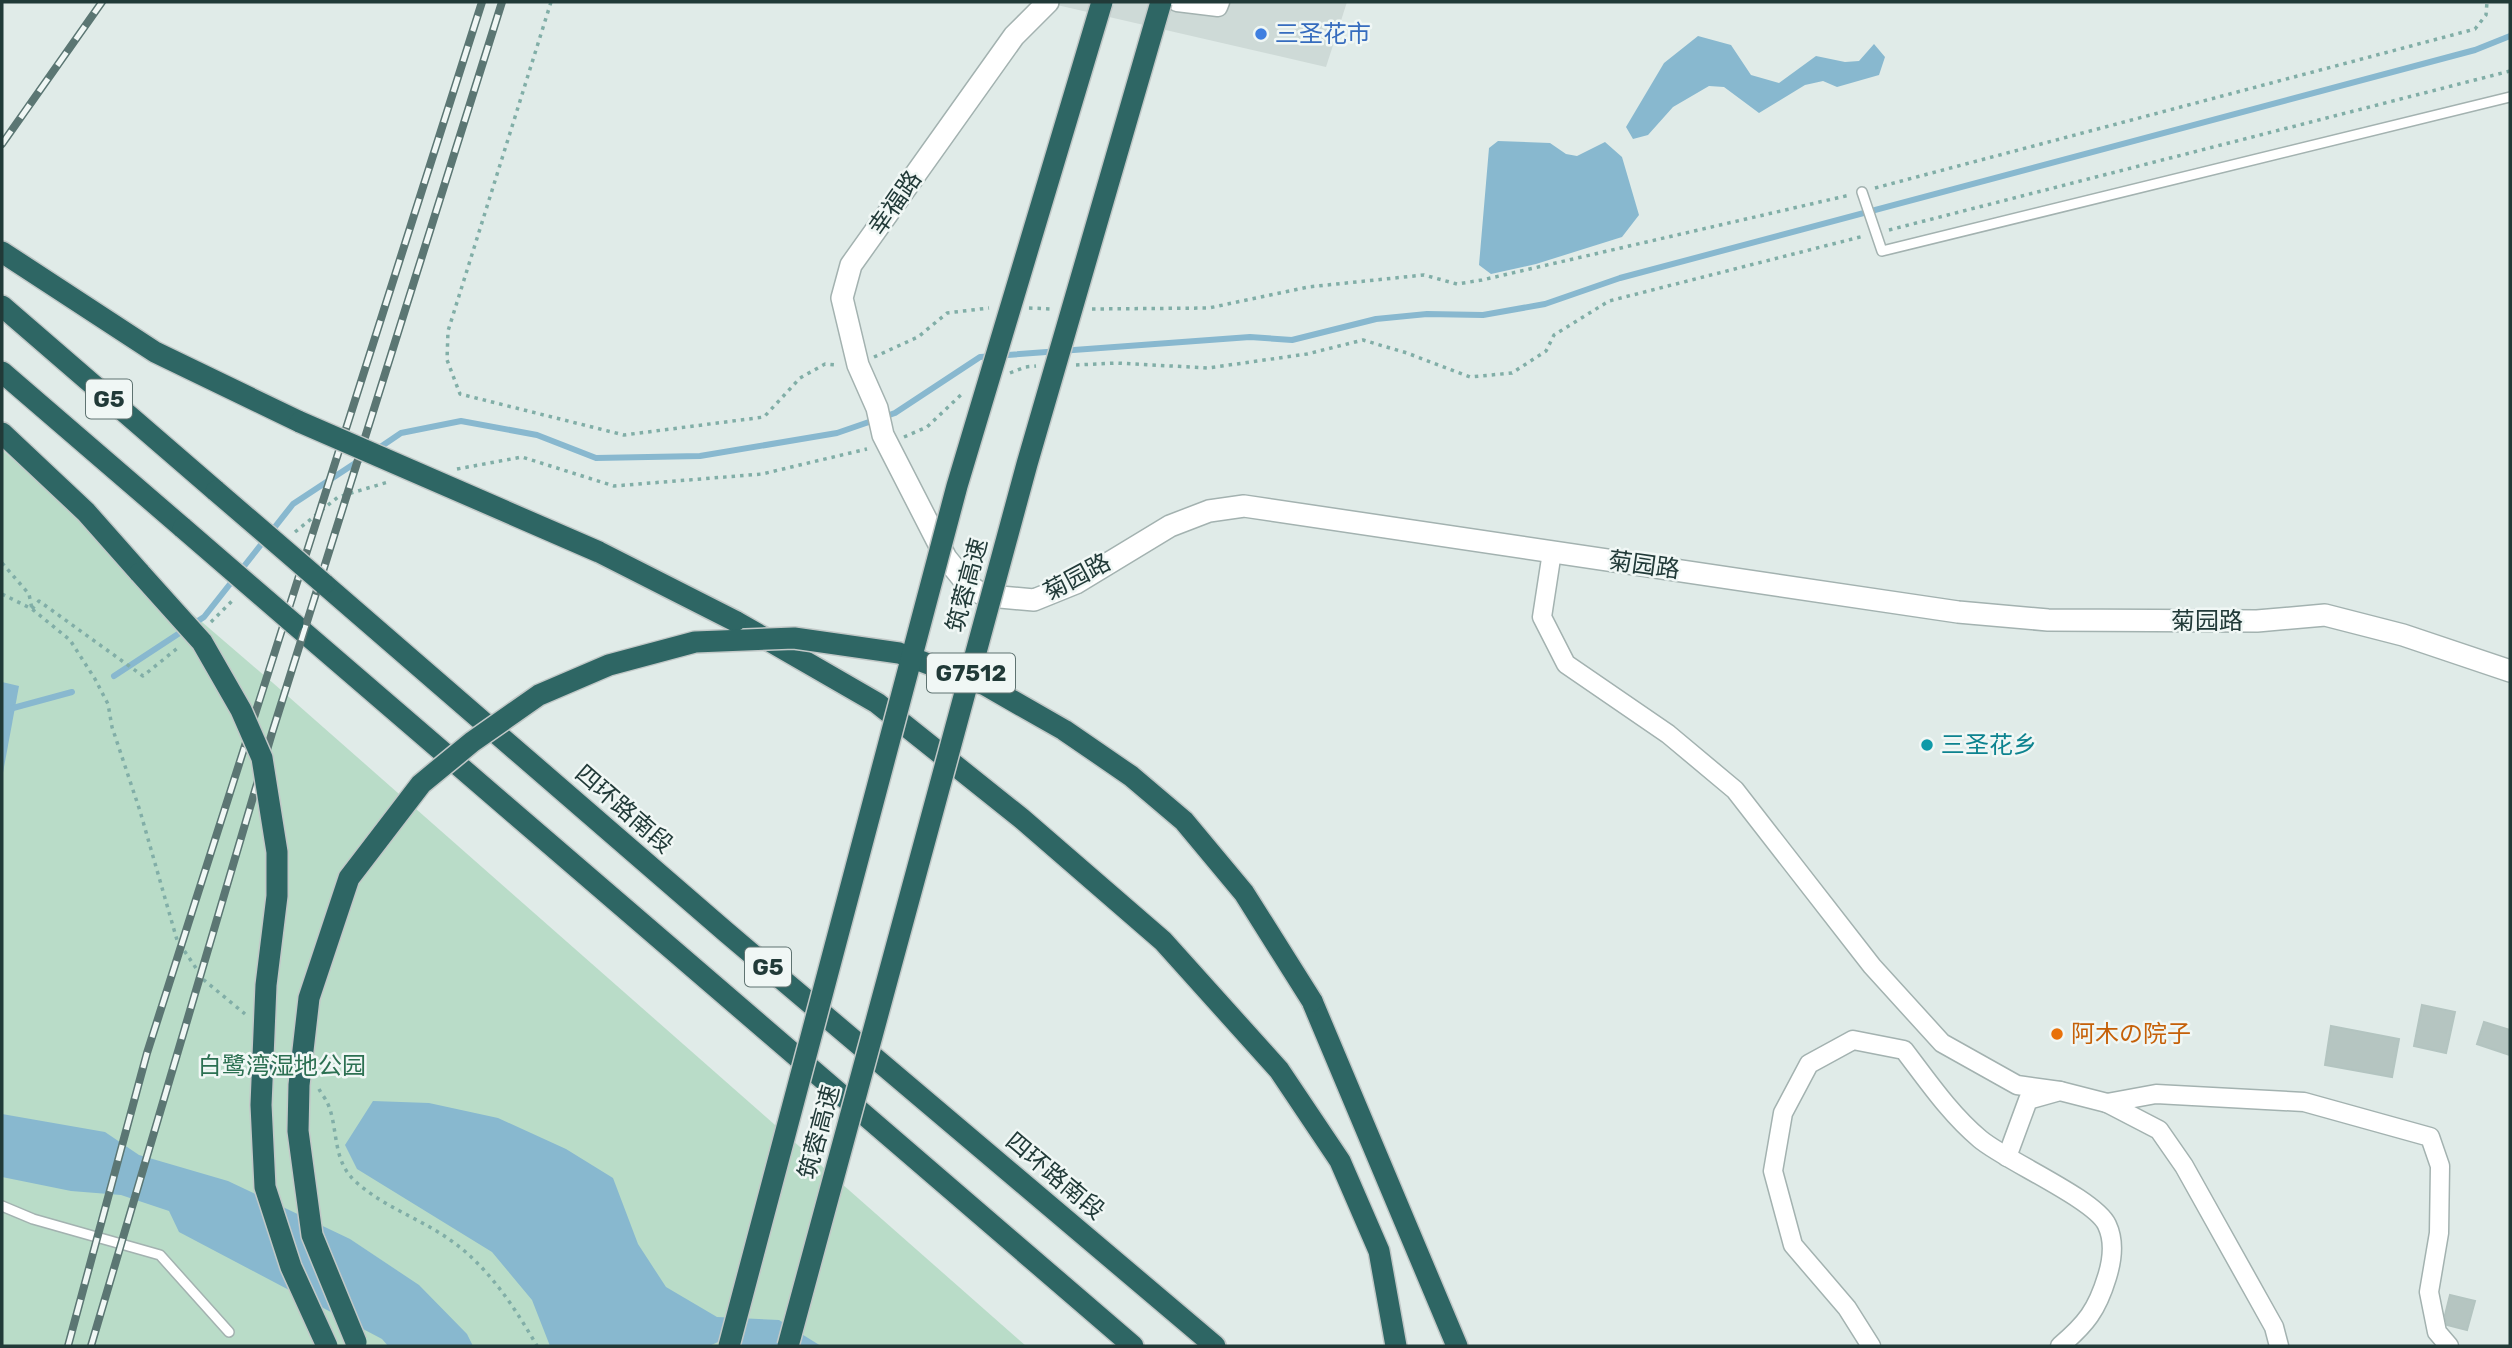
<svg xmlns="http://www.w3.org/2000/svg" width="2512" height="1348" font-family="Rubik,'Noto Sans SC','Noto Sans JP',sans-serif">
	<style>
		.built { fill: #cedad7 }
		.green { fill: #b9dcc8 }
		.water { fill: #88b8cf }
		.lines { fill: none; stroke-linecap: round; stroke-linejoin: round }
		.stream { stroke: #88b8cf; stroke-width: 6 }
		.building { fill: #b5c5c1; stroke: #b3c4c0; stroke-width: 2 }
		.service-casing { stroke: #a3b2b0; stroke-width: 12 }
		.minor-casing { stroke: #a3b2b0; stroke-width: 21 }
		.tertiary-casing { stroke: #a3b2b0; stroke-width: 24 }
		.motorway-casing { stroke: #c1c8c7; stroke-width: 24 }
		.path { stroke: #81aea7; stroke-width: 3.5; stroke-dasharray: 3.5 5; stroke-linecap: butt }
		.service { stroke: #fff; stroke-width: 9 }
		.minor { stroke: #fff; stroke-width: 18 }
		.tertiary { stroke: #fff; stroke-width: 21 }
		.motorway { stroke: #2e6664; stroke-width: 21 }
		.rail-casing { stroke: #5b7673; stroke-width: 8 }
		.rail { stroke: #f0f7f5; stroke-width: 5; stroke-dasharray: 16; stroke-linecap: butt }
		.motorway-bridge-casing { stroke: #c1c8c7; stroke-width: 24; stroke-linecap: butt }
		.motorway-bridge { stroke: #2e6664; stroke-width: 21 }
		.shop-dot { fill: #3f7fe0; stroke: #f0f7f5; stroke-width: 2.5 }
		.culture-dot { fill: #0f9aa8; stroke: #f0f7f5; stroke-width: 2.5 }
		.food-dot { fill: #e8710a; stroke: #f0f7f5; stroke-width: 2.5 }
		.labels { text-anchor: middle; stroke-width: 5; stroke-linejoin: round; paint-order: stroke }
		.shield { fill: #f0f7f5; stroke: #5f7371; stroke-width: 2 }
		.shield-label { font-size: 23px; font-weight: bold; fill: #213a38 }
		.shop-label { font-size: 24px; fill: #366cbe; stroke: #f0f7f5; text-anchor: start }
		.street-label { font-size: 24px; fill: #213a38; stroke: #f0f7f5 }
		.culture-label { font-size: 24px; fill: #0d838f; stroke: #f0f7f5; text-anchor: start }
		.food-label { font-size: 24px; fill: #c56008; stroke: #f0f7f5; text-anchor: start }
		.park-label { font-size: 24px; fill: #2c7052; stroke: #f0f7f5 }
	</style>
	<rect width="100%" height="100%" fill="#e0ebe8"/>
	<path class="built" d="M 1044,2 L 1347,2 L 1326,67 Z"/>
	<path class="green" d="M 2,450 L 273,683 L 1026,1346 L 2,1346 Z"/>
	<g class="water">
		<path d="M 1698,36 L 1731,45 L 1751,75 L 1779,83 L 1816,56 L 1845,62 L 1859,61 L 1874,44 L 1885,57 L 1879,75 L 1837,87 L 1823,81 L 1805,85 L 1759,113 L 1724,87 L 1709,86 L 1673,107 L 1648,135 L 1633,139 L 1626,127 L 1664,63 Z"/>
		<path d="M 1498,141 L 1550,143 L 1566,154 L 1577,156 L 1605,142 L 1622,157 L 1639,215 L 1622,237 L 1536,264 L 1491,274 L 1479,265 L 1489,148 Z"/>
		<path d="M 2,682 L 19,686 L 2,778 Z"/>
		<path d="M 373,1101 L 429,1103 L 498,1118 L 566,1149 L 613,1178 L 638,1244 L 666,1287 L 717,1317 L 779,1320 L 821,1346 L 750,1346 L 718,1342 L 709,1346 L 550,1346 L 532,1300 L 492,1252 L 357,1169 L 345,1145 Z"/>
		<path d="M 2,1114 L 105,1132 L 139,1155 L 228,1181 L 350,1239 L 419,1285 L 467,1334 L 473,1346 L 388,1346 L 382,1339 L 179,1232 L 169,1211 L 121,1195 L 71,1191 L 2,1177 Z"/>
	</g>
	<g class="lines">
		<g class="stream">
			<path d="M 376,450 L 401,433 L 461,421 L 537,435 L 596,458 L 700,456 L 837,433 L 895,413 L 980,357 L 1250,337 L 1292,340 L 1376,319 L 1427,314 L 1483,315 L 1545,304 L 1620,278 L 2475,50 L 2510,36"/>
			<path d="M 114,676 L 204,617 L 293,504 L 366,456"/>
			<path d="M 2,711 L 72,692"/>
		</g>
	</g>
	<g class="building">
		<path d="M 2422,1005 L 2455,1012 L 2446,1053 L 2414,1046 Z"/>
		<path d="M 2484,1022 L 2510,1030 L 2510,1055 L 2477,1044 Z"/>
		<path d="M 2331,1026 L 2399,1039 L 2392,1077 L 2325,1065 Z"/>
		<path d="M 2450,1295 L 2475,1301 L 2467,1330 L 2447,1325 L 2445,1315 Z"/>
	</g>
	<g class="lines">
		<g class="service-casing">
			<g id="service">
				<path d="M 1862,192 L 1882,251 L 2510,97"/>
				<path d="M 2,1206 L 33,1219 L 160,1255 L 229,1332"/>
			</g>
		</g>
		<g class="minor-casing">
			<g id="minor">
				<path d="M 1177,2 L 1218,7 L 1220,2"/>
				<path d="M 1552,552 L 1542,617 L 1566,664 L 1668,734 L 1735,790 L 1872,966 L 1942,1043 L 2017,1085 L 2060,1091"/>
				<path d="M 2107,1103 L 2156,1094 L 2304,1102 L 2430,1137 L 2440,1166 L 2439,1233 L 2429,1292 L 2437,1332 L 2449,1346"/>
				<path d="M 2007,1157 L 2028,1100 L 2060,1091 L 2107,1103 L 2159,1130 L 2184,1166 L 2274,1327 L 2279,1346"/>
				<path d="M 1871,1346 L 1847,1308 L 1793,1245 L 1773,1171 L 1783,1113 L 1809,1064 L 1853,1040 L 1904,1050 C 1927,1080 1950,1114 1980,1139 C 2006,1161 2095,1199 2107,1225 C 2115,1242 2112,1261 2107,1277 C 2097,1310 2086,1324 2060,1346"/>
			</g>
		</g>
		<g class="tertiary-casing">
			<path id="tertiary" d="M 1048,2 L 1014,36 L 851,265 L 842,298 L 858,365 L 877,408 L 883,435 L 946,558 L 968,585 L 980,593 L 1000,597 L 1034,600 L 1076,583 L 1170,526 L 1209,511 L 1244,506 L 1958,612 L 2048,620 L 2257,621 L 2325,615 L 2403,635 L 2510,671"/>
		</g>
		<g class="motorway-casing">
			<g id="motorway">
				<path d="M 2,252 L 155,352 L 300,422"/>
				<path d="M 2,306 L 216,491"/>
				<path d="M 2,372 L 183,528"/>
				<path d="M 2,433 L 86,512 L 140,573"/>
				<path d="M 324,584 L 726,932 L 1215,1346"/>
				<path d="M 735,621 L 877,703 L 1021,818 L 1163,941 L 1279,1070 L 1340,1161 L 1379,1251 L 1396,1346"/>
				<path d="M 293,623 L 1133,1346"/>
				<path d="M 1312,1001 L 1457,1346"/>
			</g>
		</g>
		<g class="path">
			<path d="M 551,2 L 448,331 L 447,360 L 460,394 L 624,435 L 764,417 L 800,378 L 825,364 L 837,365"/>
			<path d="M 1875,188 L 2475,29 L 2486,15 L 2487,2"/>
			<path d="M 1889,230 L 2510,71"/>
			<path d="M 1029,308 L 1052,309"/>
			<path d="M 1092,309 L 1209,308 L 1308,287 L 1424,275 L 1457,284 L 1482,280 L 1850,195"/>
			<path d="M 874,357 L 918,337 L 947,313 L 989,308"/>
			<path d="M 1076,365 L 1116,363 L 1208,368 L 1307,354 L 1363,340 L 1407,353 L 1470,377 L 1512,373 L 1546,351 L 1554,335 L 1609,301 L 1864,236"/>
			<path d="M 1010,373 L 1025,367 L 1036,366"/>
			<path d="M 904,437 L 927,427 L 964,392"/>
			<path d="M 457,469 L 522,457 L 614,486 L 762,474 L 867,449"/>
			<path d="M 295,532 L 338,497 L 388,482"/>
			<path d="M 2,563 L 29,594 L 32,609"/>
			<path d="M 2,594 L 32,609 L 70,640 L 95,679 L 108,704 L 112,727 L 140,811 L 177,940 L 204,980 L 245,1014"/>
			<path d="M 32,609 L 39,601 L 143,676 L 180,646"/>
			<path d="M 211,622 L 235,598"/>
			<path d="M 319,1089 C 321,1093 325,1098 327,1102 C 339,1127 331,1160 356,1182 C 385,1208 422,1219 453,1242 C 489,1268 515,1308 537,1346"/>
		</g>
		<use href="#service" class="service"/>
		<use href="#minor" class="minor"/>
		<use href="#tertiary" class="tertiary"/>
		<use href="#motorway" class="motorway"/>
		<g class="rail-casing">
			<g id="rail">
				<path d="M 2,144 L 102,2"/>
				<path d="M 68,1346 L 147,1053 L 482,2"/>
				<path d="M 91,1346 L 272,733 L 502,2"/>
			</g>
		</g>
		<use href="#rail" class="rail"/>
		<g class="motorway-bridge-casing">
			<g id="motorway-bridge">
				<path d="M 300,422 L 599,552 L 735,621"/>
				<path d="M 216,491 L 324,584"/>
				<path d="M 183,528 L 293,623"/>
				<path d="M 140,573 L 202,642 L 241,710 L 262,758 L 277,852 L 277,896 L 266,985 L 261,1105 L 265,1187 L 291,1267 L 327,1346"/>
				<path d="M 356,1342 L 312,1235 L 298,1131 L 299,1085 L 309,998 L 349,878 L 421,784 L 472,742 L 539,695 L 609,665 L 695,642 L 794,638 L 899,653 L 985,685 L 1064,730 L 1131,776 L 1184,821 L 1244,893 L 1312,1001"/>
				<path d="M 729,1346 L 957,486 L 1102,2"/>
				<path d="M 788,1346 L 1027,464 L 1161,2"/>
			</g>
		</g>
		<use href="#motorway-bridge" class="motorway-bridge"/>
	</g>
	<circle class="shop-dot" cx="1261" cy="34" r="7"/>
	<circle class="culture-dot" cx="1927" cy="745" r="7"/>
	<circle class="food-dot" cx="2057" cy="1034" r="7"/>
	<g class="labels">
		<g class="shield">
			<rect x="86" y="379.5" width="46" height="39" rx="5"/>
			<rect x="927" y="653.5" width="88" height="39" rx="5"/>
			<rect x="745" y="947.5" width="46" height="39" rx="5"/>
		</g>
		<g class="shield-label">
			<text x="109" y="407">G5</text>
			<text x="971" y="681">G7512</text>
			<text x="768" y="975">G5</text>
		</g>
		<g class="shop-label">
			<text x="1275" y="42">三圣花市</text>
		</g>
		<g class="street-label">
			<text transform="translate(895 203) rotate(-55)" y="8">幸福路</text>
			<text transform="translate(1644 565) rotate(8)" y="8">菊园路</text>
			<text transform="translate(1077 577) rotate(-28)" y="8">菊园路</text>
			<text transform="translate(967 585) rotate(-75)" y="8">筑蓉高速</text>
			<text x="2207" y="629">菊园路</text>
			<text transform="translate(624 809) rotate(41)" y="8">四环路南段</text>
			<text transform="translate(819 1132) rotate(-75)" y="8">筑蓉高速</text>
			<text transform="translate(1055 1176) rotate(40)" y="8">四环路南段</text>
		</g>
		<g class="culture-label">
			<text x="1941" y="753">三圣花乡</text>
		</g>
		<g class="food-label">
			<text x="2071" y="1042">阿木の院子</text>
		</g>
		<g class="park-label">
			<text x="282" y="1074">白鹭湾湿地公园</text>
		</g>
	</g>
	<rect width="2512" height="1348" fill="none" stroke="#213a38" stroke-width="7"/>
</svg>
